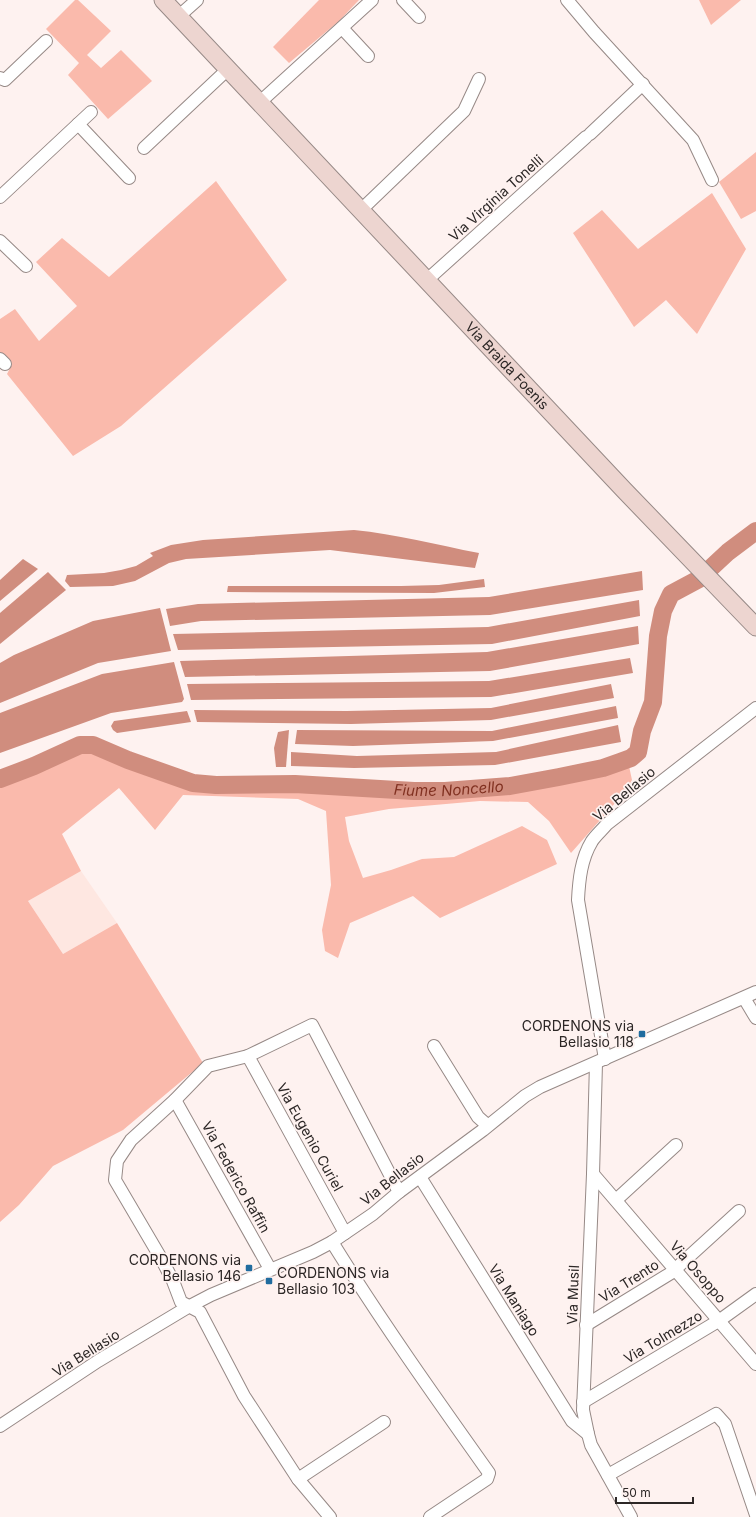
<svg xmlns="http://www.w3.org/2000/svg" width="756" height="1517" font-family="Inter,sans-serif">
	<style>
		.built { fill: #fee7e1 }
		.green { fill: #fabaac }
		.water { fill: #d08d7e }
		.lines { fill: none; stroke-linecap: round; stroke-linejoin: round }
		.river { stroke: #d08d7e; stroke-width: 18 }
		.street-casing { stroke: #968986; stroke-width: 14 }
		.secondary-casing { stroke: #968986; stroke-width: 19 }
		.street { stroke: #fff; stroke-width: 12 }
		.secondary { stroke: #edd5d0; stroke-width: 17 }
		.poi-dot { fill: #206c9f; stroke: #fef2f0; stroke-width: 1.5 }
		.labels { text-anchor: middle; stroke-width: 3.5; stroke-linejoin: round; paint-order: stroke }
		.street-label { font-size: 14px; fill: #2c2726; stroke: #fef2f0 }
		.poi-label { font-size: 14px; fill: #2c2726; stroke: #fef2f0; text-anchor: end }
		.water-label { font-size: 15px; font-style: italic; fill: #813121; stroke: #fef2f0 }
	</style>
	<rect width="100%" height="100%" fill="#fef2f0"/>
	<path class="built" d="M 81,871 L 117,923 L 63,954 L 28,901 Z"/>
	<g class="green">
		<path d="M 75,0 L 78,0 L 111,31 L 87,55 L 101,68 L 121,50 L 152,81 L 108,119 L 68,75 L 79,63 L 46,29 Z"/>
		<path d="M 319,0 L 359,0 L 339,21 L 289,63 L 273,47 Z"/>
		<path d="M 699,0 L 741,0 L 711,25 Z"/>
		<path d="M 756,152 L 756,211 L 741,219 L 719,182 Z"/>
		<path d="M 216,181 L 287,280 L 121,426 L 73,456 L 7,374 L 12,364 L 0,352 L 0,319 L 15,309 L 39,341 L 77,306 L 36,262 L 62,238 L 109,277 Z"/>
		<path d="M 712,193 L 746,249 L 697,334 L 666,300 L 634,327 L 573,233 L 602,210 L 638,249 Z"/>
		<path d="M 80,745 L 93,745 L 128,760 L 168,773 L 183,780 L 193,783 L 216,785 L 295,784 L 414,791 L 445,791 L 526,783 L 603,768 L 620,762 L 629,766 L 632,780 L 624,793 L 571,853 L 549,821 L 528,802 L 480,801 L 389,809 L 345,817 L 349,841 L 363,878 L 391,870 L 422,859 L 454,857 L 522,826 L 547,840 L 557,864 L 440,918 L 413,896 L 350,923 L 338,958 L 325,951 L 322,930 L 331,885 L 326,811 L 298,799 L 183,795 L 155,830 L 119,788 L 62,834 L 81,871 L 28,901 L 63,954 L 117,923 L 203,1063 L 123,1130 L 53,1166 L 19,1205 L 0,1222 L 0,779 L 34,766 Z"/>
	</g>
	<g class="water">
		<path d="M 354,530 C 396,534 437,545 479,553 L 475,568 L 330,550 L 186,559 L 169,563 L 135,581 L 113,586 L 70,587 L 65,581 L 67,575 L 104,573 L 121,570 L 136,566 L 153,556 L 150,553 L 171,545 L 203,540 Z"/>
		<path d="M 23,559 L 38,569 L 0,601 L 0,580 Z"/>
		<path d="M 642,571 L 643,590 L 490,615 L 201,621 L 170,626 L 166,609 L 198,604 L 489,597 Z"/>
		<path d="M 48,572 L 66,590 L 0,644 L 0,613 Z"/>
		<path d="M 484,579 L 485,587 L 434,593 L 227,592 L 228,586 L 401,586 L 439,585 Z"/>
		<path d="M 639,600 L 640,616 L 492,644 L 178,650 L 173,634 L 488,627 Z"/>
		<path d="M 160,608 L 171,651 L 98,663 L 0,703 L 0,663 L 14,655 L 93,621 Z"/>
		<path d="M 638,626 L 639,644 L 490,671 L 185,677 L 180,661 L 487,652 Z"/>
		<path d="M 630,658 L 633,673 L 491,697 L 191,700 L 187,684 L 489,681 Z"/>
		<path d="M 174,662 L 184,699 L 182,702 L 111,713 L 0,753 L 0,713 L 102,674 Z"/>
		<path d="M 611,684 L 614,698 L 491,720 L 351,724 L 197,722 L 194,710 L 347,711 L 491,708 Z"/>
		<path d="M 616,706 L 618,718 L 493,741 L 353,746 L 295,744 L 297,730 L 492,731 Z"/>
		<path d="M 187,711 L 191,722 L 117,733 L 113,730 L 111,726 L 114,721 Z"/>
		<path d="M 618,725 L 621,742 L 495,765 L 354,768 L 291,766 L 291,752 L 357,756 L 496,752 Z"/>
		<path d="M 289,730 L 286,767 L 276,767 L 274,748 L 278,732 Z"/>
	</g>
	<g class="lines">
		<path class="river" id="s1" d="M 0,779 L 34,766 L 80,745 L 93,745 L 128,760 L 193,783 L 216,785 L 295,784 L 414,791 L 445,791 L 510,786 L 559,777 L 603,768 L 620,762 L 631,758 L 638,752 L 642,731 L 653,702 L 658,636 L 663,611 L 671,594 L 699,579 L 728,552 L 756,531"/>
		<g class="street-casing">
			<g id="street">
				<path d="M 403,0 L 419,17"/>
				<path d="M 567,0 L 594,32 L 693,140 L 712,180"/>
				<path d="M 179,16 L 197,0"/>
				<path d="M 342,28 L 368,56"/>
				<path d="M 0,78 L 5,80 L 46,41"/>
				<path d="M 259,103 L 372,0"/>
				<path d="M 78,124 L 129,178"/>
				<path d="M 590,134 L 643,84"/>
				<path d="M 144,148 L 227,70"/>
				<path d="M 0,197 L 91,112"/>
				<path d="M 361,210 L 464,111 L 479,79"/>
				<path d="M 0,241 L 26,266"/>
				<path d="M 427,280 L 586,137"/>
				<path d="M 0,359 L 5,364"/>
				<path d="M 744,998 L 756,1018"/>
				<path d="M 434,1046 L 478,1117 L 487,1125"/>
				<path d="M 248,1056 L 345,1233"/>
				<path d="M 605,1059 L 578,900 C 579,880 581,859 592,841 C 596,835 602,830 607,824 L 756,708"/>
				<path d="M 596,1063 L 593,1174 L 583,1410 L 588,1434 L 591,1445 L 631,1517"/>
				<path d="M 175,1100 L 270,1269"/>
				<path d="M 593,1174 L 756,1364"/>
				<path d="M 420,1177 L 572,1421 L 588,1434"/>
				<path d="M 616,1200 L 676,1145"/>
				<path d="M 332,1242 C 381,1321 435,1397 489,1473 L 487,1479 L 430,1517"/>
				<path d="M 586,1325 L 671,1273 L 739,1211"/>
				<path d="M 583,1402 L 720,1320 L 756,1294"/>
				<path d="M 0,1426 L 98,1361 L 188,1307 L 211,1295 L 313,1252 L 332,1242 L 373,1214 L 399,1192 L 483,1130 L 525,1096 L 540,1087 L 756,992"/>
				<path d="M 608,1475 L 716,1414 L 725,1424 L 756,1515"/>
				<path d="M 298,1479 L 384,1422"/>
				<path d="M 330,1517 L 298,1479 L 244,1396 L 200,1312 L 181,1302 L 173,1281 L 162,1260 L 115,1180 L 117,1161 L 131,1140 L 175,1100 L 208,1066 L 248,1056 L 312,1025 L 399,1192"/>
			</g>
		</g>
		<g class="secondary-casing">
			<g id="secondary">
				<path id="s2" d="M 163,0 L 624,490 L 756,627"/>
			</g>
		</g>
		<use href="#street" class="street"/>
		<use href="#secondary" class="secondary"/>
	</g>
	<g class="poi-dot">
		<rect x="638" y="1030" width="8" height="8" rx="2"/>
		<rect x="245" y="1264" width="8" height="8" rx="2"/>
		<rect x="265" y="1277" width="8" height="8" rx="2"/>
	</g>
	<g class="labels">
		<g class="street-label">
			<text transform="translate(496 198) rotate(-42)" y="5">Via Virginia Tonelli</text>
			<text dy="5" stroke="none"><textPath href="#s2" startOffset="502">Via Braida Foenis</textPath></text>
			<text transform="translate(624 794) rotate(-40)" y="5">Via Bellasio</text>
			<text transform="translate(310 1137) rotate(61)" y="5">Via Eugenio Curiel</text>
			<text transform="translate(236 1177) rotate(61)" y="5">Via Federico Raffin</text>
			<text transform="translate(392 1179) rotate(-38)" y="5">Via Bellasio</text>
			<text transform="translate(698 1272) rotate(49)" y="5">Via Osoppo</text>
			<text transform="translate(629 1281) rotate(-32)" y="5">Via Trento</text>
			<text transform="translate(573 1295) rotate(-88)" y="5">Via Musil</text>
			<text transform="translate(514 1300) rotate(58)" y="5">Via Maniago</text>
			<text transform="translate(663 1337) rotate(-31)" y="5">Via Tolmezzo</text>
			<text transform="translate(86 1353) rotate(-32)" y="5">Via Bellasio</text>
		</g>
		<g class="poi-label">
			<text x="634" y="1031">CORDENONS via<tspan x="634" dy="16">Bellasio 118</tspan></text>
			<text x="241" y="1265">CORDENONS via<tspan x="241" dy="16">Bellasio 146</tspan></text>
			<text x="277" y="1278" text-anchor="start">CORDENONS via<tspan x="277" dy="16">Bellasio 103</tspan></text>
		</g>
		<g class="water-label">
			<text dy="5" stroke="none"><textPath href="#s1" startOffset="463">Fiume Noncello</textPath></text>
		</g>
	</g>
	<path d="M616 1497v6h77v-6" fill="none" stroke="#2c2726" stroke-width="2"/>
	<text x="622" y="1497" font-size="12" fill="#2c2726" stroke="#fef2f0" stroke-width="3" paint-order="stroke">50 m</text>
</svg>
